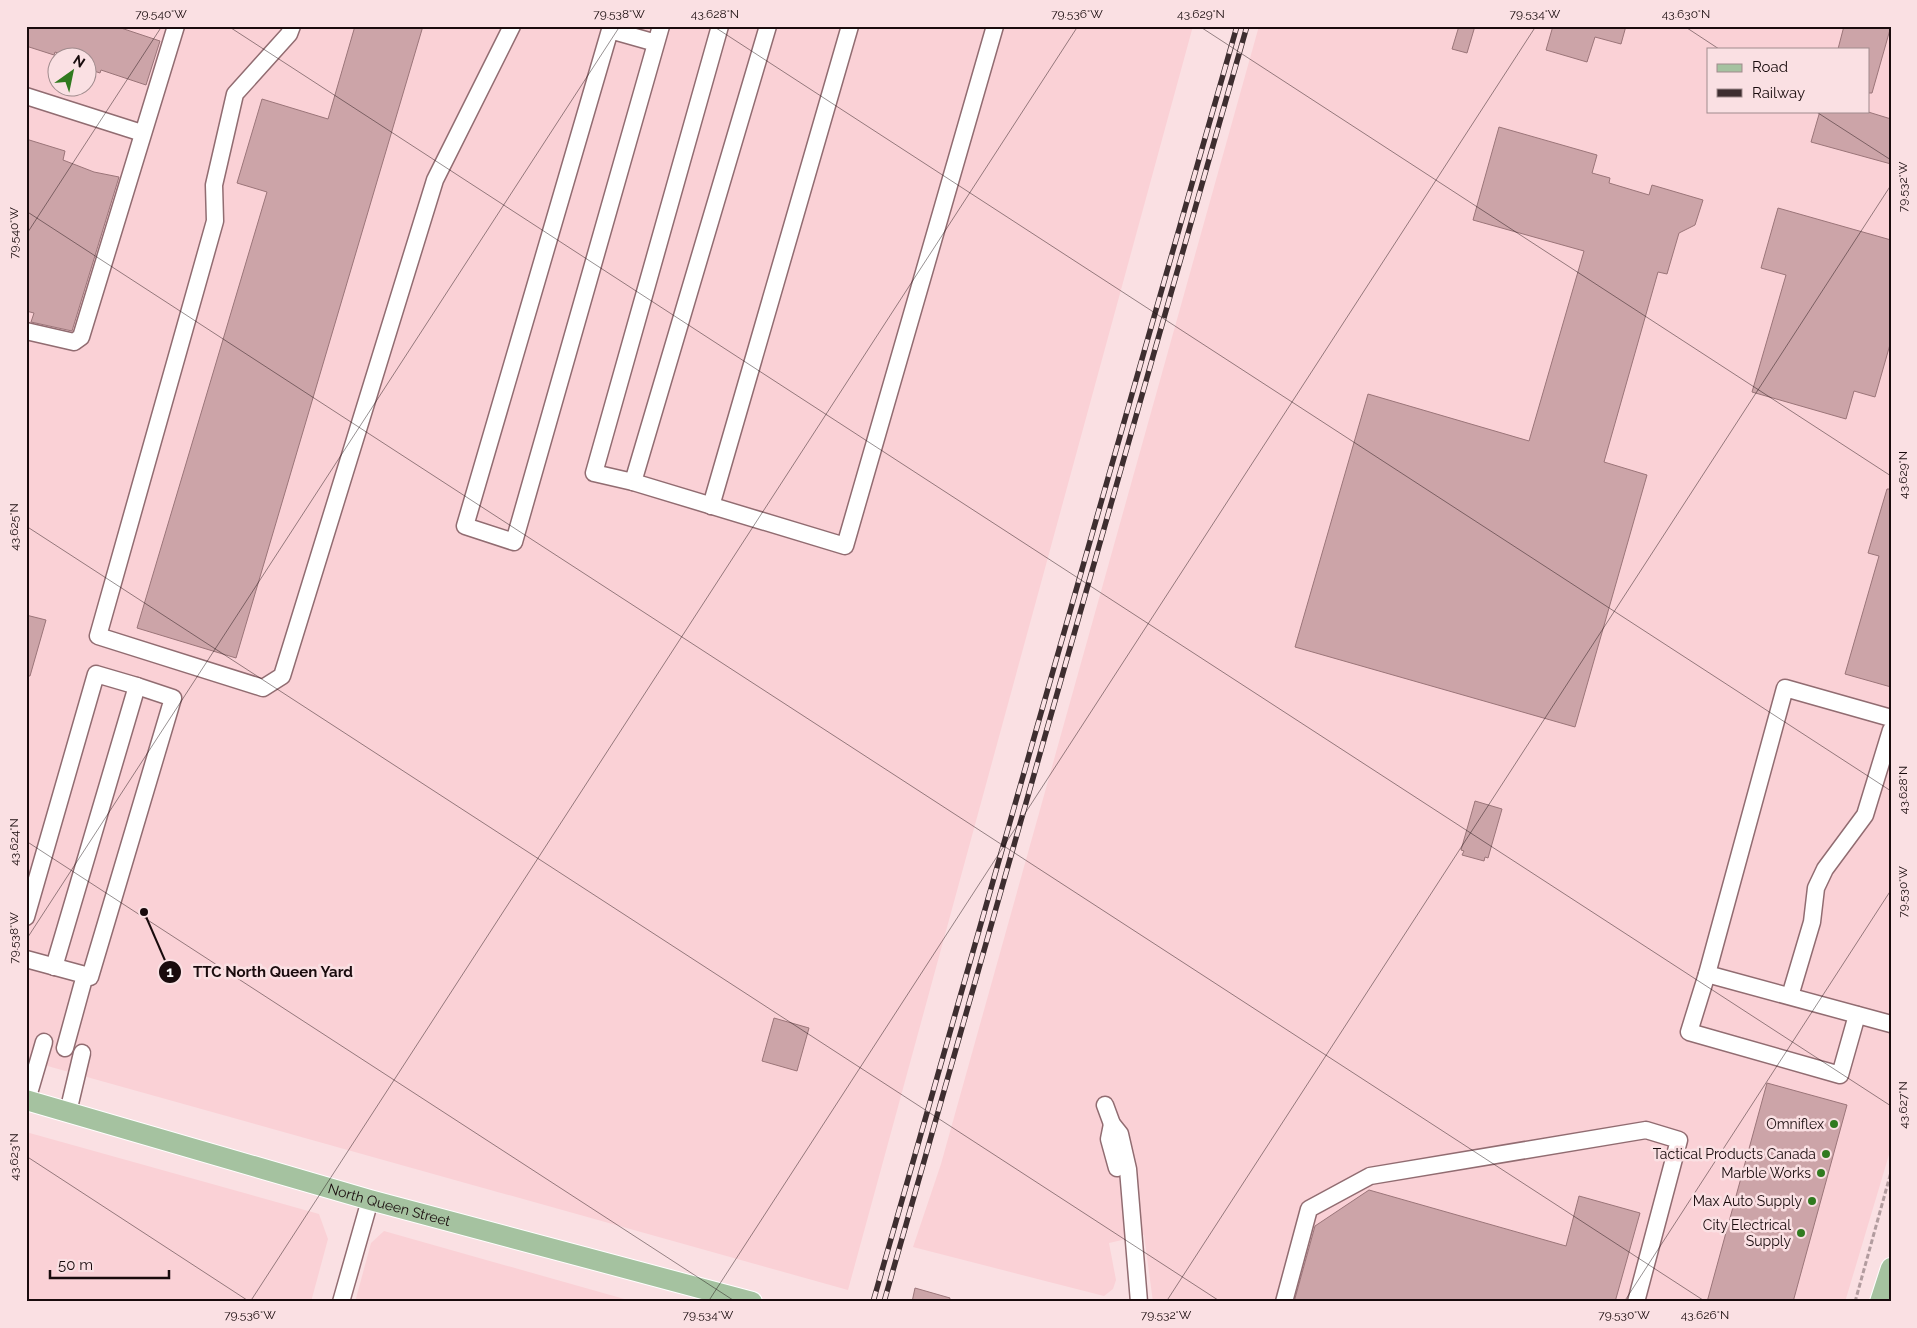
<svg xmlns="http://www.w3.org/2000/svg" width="1917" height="1328" font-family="Raleway,sans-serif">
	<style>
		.built { fill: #fad1d6; fill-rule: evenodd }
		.building { fill: #cca4a8; stroke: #9b7579 }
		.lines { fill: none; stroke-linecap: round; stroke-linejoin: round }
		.minor-casing { stroke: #916c71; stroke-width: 19 }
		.major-casing { stroke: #fff; stroke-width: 22 }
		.path { stroke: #b29c9f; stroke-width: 3; stroke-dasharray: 5 2.5; stroke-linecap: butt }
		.minor { stroke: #fff; stroke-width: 16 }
		.major { stroke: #a5c2a0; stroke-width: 20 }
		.rail-casing { stroke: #3e2e30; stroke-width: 5.5 }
		.rail { stroke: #fae0e3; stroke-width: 4; stroke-dasharray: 11; stroke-linecap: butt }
		.ticks { fill: none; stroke: #190b0d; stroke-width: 1; stroke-opacity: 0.45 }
		.poi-dot { fill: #307a1f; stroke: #fae0e3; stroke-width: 2 }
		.labels { text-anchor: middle; stroke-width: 5; stroke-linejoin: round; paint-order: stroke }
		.poi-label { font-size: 14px; fill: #190b0d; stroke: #fae0e3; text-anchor: end }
		.street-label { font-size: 14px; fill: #190b0d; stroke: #fae0e3 }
		.leader { fill: none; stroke: #190b0d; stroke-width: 2 }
		.callout-dot { fill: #190b0d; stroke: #fae0e3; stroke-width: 2 }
		.mark-label { font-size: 15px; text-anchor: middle; font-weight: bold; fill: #fff }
		.callout-label { font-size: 15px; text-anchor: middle; font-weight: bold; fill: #190b0d; stroke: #fae0e3; stroke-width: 5; stroke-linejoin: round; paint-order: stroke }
		.neatline { fill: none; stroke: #190b0d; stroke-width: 2 }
		.ticks-label { font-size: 12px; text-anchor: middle; fill: #190b0d }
	</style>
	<rect width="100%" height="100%" fill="#fae0e3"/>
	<g class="built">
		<path d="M 26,26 L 1193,26 L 848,1290 L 26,1060 ZM 58,58 L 88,58 L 88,88 L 58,88 Z"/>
		<path d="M 1259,26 L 1891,26 L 1891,1148 L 1845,1302 L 1153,1302 L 1144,1235 L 1109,1243 L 1116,1280 L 1113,1289 L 1104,1296 L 913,1247 L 941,1164 ZM 1708,49 L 1868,49 L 1868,111 L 1708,111 Z"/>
		<path d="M 26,1132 L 319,1214 L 328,1239 L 311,1302 L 26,1302 Z"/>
		<path d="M 384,1231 L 635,1302 L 355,1302 L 371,1243 Z"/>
	</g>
	<g class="building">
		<path d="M 26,26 L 115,26 L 160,41 L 146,85 L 101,70 L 100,73 L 88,69 L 88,58 L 72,58 L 55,52 L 54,55 L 26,46 Z"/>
		<path d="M 355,26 L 423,26 L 236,658 L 137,628 L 267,192 L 237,183 L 262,99 L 328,119 Z"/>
		<path d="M 1459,26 L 1475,26 L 1467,53 L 1452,49 Z"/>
		<path d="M 1553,26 L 1626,26 L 1621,44 L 1595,37 L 1587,62 L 1546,50 Z"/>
		<path d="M 1844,26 L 1891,26 L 1872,93 L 1868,93 L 1868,49 L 1838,49 Z"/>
		<path d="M 1820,111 L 1865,111 L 1891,119 L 1891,164 L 1811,142 Z"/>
		<path d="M 1499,127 L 1597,155 L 1592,173 L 1610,178 L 1609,183 L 1649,195 L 1652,185 L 1703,200 L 1695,225 L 1679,233 L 1667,274 L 1658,272 L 1604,462 L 1647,475 L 1575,727 L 1295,647 L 1368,394 L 1529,441 L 1584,251 L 1473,220 Z"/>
		<path d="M 26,139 L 65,151 L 63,160 L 94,172 L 119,177 L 72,331 L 31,322 L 34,313 L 26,311 Z"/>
		<path d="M 1778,208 L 1891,240 L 1891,341 L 1875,397 L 1854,391 L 1846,419 L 1752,392 L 1786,275 L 1761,268 Z"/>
		<path d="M 1887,489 L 1891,489 L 1891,687 L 1845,674 L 1879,556 L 1868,553 Z"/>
		<path d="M 26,615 L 46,620 L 30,676 L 26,676 Z"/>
		<path d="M 1475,801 L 1502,809 L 1488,858 L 1485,857 L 1484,861 L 1462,855 L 1464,851 L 1461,850 Z"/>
		<path d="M 774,1018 L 809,1028 L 797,1071 L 762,1061 Z"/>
		<path d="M 1767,1083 L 1847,1105 L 1793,1302 L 1707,1302 Z"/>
		<path d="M 1369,1190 L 1566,1246 L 1579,1196 L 1640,1213 L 1615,1302 L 1294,1302 L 1315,1226 Z"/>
		<path d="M 915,1288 L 950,1298 L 949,1302 L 912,1302 Z"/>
	</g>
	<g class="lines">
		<g class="minor-casing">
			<g id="minor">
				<path d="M 292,26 L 289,34 L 235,94 L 214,185 L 215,221 L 98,636 L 263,688 L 282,676 L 435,180 L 512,26"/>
				<path d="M 720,26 L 594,473 L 633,482 L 768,26"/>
				<path d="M 656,43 L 610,30 L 465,526 L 514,542 L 661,26"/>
				<path d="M 26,96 L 142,133"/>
				<path d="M 26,331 L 74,342 L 81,337 L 176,26"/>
				<path d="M 633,482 L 845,546 L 995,26"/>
				<path d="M 711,506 L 850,26"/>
				<path d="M 26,917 L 96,674 L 137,686 L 54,967"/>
				<path d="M 26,959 L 85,975 L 65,1048"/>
				<path d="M 1707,974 L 1891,1024"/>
				<path d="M 85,975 L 90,977 L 173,698 L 137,686"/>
				<path d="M 1790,996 L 1812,922 L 1816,888 L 1825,869 L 1865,815 L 1891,730"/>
				<path d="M 1857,1015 L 1840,1075 L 1689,1032 L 1707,974 L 1785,688 L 1891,718"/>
				<path d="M 27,1100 L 44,1042"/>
				<path d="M 1105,1105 L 1112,1124 L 1120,1134 L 1128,1169 L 1139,1302"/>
				<path d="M 68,1112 L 82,1053"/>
				<path d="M 1112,1124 L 1109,1139 L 1117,1168"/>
				<path d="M 341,1302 L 370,1200"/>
				<path d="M 1284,1302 L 1309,1209 L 1370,1176 L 1646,1130 L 1679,1140 L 1636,1302"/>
			</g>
		</g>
		<g class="major-casing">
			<g id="major">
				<path id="s1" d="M 26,1100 L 370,1200 L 752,1302"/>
				<path d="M 1880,1302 L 1891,1268"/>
			</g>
		</g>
		<path class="path" d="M 1855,1302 L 1891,1172"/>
		<use href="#minor" class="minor"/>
		<use href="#major" class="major"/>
		<g class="rail-casing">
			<g id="rail">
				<path d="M 873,1302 L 1237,26"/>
				<path d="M 884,1302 L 1247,26"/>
			</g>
		</g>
		<use href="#rail" class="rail"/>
	</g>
	<path class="ticks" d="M 228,26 L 1891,1106M 713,26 L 1891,791M 1199,26 L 1891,476M 1684,26 L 1719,49M 1815,111 L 1891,160M 26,211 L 1706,1302M 26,235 L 162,26M 26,526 L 1221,1302M 26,841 L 736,1302M 26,940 L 620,26M 26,1156 L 250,1302M 250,1302 L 1078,26M 708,1302 L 1536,26M 1166,1302 L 1891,185M 1624,1302 L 1891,890"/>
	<g class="poi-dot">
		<circle cx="1834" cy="1124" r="5"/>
		<circle cx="1826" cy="1154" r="5"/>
		<circle cx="1821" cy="1173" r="5"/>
		<circle cx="1812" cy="1201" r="5"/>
		<circle cx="1801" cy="1233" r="5"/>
	</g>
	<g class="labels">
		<g class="poi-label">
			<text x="1824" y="1129">Omniflex</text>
			<text x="1816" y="1159">Tactical Products Canada</text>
			<text x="1811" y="1178">Marble Works</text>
			<text x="1802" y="1206">Max Auto Supply</text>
			<text x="1791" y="1230">City Electrical<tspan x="1791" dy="16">Supply</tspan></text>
		</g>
		<g class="street-label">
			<text dy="5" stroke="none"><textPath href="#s1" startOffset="378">North Queen Street</textPath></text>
		</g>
	</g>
	<path class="leader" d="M144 912L170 972"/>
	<g class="callout-dot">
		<circle cx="144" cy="912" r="5"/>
		<circle cx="170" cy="972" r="12"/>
	</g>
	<g class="mark-label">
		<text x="170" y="977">1</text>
	</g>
	<g class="callout-label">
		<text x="273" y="977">TTC North Queen Yard</text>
	</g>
	<rect width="1917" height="1328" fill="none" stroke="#fae0e3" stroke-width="55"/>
	<rect x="1707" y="48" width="162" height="65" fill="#fae0e3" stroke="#a08b8d"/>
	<rect x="1717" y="64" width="25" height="8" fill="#a5c2a0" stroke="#a08b8d"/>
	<text x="1752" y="72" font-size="15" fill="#190b0d">Road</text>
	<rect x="1717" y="89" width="25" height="8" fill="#3e2e30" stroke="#a08b8d"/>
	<text x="1752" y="98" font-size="15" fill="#190b0d">Railway</text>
	<g transform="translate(72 72) rotate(33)"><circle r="24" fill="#fae0e3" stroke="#a08b8d"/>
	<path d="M0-4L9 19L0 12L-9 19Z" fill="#307a1f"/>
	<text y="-8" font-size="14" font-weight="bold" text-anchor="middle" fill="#190b0d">N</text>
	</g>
	<path d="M50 1270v8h119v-8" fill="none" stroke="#190b0d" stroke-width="2.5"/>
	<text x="58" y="1270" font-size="15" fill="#190b0d" stroke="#fae0e3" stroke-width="4" paint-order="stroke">50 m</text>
	<rect x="28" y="28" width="1862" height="1272" class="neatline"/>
	<g class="ticks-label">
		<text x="161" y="18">79.540°W</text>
		<text x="619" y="18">79.538°W</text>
		<text x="715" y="18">43.628°N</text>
		<text x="1077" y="18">79.536°W</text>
		<text x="1201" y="18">43.629°N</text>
		<text x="1535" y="18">79.534°W</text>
		<text x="1686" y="18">43.630°N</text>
		<text transform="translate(1903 187) rotate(-90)" y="4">79.532°W</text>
		<text transform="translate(14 233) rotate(-90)" y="4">79.540°W</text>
		<text transform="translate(1903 475) rotate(-90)" y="4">43.629°N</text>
		<text transform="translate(14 527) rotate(-90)" y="4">43.625°N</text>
		<text transform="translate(1903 790) rotate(-90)" y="4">43.628°N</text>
		<text transform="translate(14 842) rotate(-90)" y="4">43.624°N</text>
		<text transform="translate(1903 892) rotate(-90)" y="4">79.530°W</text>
		<text transform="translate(14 938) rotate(-90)" y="4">79.538°W</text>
		<text transform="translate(1903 1105) rotate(-90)" y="4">43.627°N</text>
		<text transform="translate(14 1157) rotate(-90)" y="4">43.623°N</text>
		<text x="250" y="1319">79.536°W</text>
		<text x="708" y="1319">79.534°W</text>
		<text x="1166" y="1319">79.532°W</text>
		<text x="1624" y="1319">79.530°W</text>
		<text x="1705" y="1319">43.626°N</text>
	</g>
</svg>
